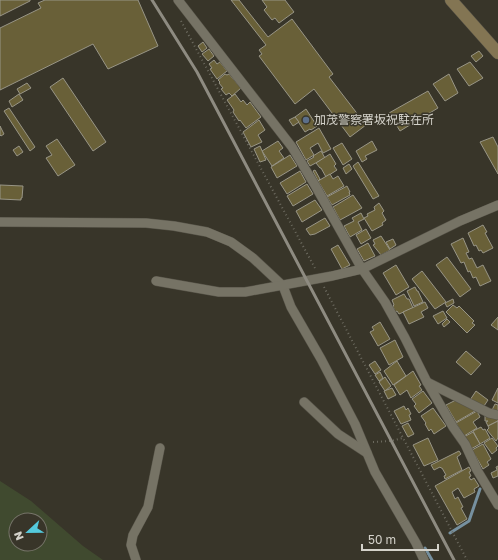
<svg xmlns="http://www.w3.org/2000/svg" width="498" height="560" font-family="'Golos Text','Noto Sans JP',sans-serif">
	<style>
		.green { fill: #404a2f; fill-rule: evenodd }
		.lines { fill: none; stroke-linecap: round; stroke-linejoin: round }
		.stream { stroke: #76909f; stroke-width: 3 }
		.building { fill: #696038; stroke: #989586 }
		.street-casing { stroke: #565348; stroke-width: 10 }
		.secondary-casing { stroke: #565348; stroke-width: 13 }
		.path { stroke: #6d6b60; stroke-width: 2; stroke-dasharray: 1 3; stroke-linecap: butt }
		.street { stroke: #767365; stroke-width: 9 }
		.secondary { stroke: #837553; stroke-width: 12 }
		.rail { stroke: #8e8b81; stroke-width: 3 }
		.service-dot { fill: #5c6f8a; stroke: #383529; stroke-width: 1.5 }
		.labels { text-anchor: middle; stroke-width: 3; stroke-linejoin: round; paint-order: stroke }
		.poi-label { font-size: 12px; fill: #d4d2ca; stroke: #383529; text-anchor: start }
	</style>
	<rect width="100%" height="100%" fill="#383529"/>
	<path class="green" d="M 0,481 L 31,501 L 83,546 L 103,560 L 0,560 ZM 16,520 L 40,520 L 40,544 L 16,544 Z"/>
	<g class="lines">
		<g class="stream">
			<path d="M 450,533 L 469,521 L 480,489"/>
			<path d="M 425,548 L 432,560"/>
		</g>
	</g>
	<g class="building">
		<path d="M 0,0 L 30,0 L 30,1 L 0,16 Z"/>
		<path d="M 45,0 L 138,0 L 158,46 L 108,69 L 93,44 L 0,90 L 0,28 L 41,8 L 38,3 Z"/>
		<path d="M 231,0 L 239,0 L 268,37 L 292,19 L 333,74 L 329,77 L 366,125 L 350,137 L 314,89 L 295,104 L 259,56 L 262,54 L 259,50 L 266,45 Z"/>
		<path d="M 262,0 L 285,0 L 294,12 L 279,23 L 275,18 L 272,20 L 264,10 L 267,7 Z"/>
		<path d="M 203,42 L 207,48 L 202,52 L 198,46 Z"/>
		<path d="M 209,49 L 214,56 L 208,61 L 202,54 Z"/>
		<path d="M 479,51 L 483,56 L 476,62 L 471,56 Z"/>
		<path d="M 214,60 L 217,64 L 220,62 L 227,71 L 217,79 L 210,69 L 212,68 L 209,64 Z"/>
		<path d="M 470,62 L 483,78 L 469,86 L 457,69 Z"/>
		<path d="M 225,74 L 227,75 L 229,74 L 241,88 L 232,96 L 229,93 L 226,95 L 221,89 L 223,88 L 219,83 L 220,82 L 218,80 Z"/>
		<path d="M 449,74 L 458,93 L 445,101 L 433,84 Z"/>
		<path d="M 63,78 L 106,142 L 93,151 L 50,87 Z"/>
		<path d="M 27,83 L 31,88 L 20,94 L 17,89 Z"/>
		<path d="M 428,91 L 438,108 L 400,131 L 389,113 Z"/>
		<path d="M 19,94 L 23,100 L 12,107 L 9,101 Z"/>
		<path d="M 235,94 L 241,102 L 243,100 L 247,105 L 250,102 L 261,117 L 246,128 L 240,120 L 239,121 L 233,112 L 234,110 L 227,100 Z"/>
		<path d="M 9,108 L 35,147 L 30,151 L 4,111 Z"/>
		<path d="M 306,109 L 317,126 L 311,130 L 310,129 L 305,132 L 295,117 Z"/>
		<path d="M 295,117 L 299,122 L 293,126 L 289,120 Z"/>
		<path d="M 259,120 L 265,130 L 258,135 L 262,142 L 251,147 L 243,132 Z"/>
		<path d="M 0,126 L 4,134 L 1,136 L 0,135 Z"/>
		<path d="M 319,128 L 331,149 L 323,153 L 318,143 L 310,148 L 314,155 L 306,160 L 296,142 Z"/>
		<path d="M 493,137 L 498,147 L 498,174 L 480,142 Z"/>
		<path d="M 57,139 L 75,165 L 58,176 L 46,158 L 52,155 L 46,146 Z"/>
		<path d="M 278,141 L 283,148 L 279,151 L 284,158 L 272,166 L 262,151 Z"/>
		<path d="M 372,141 L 377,150 L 365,156 L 367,159 L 362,162 L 356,151 Z"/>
		<path d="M 342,143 L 352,159 L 343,165 L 333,148 Z"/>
		<path d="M 19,146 L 23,152 L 17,156 L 13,150 Z"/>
		<path d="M 260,146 L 266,160 L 260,162 L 254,149 Z"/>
		<path d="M 321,151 L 325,158 L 310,166 L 307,161 L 314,157 L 313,156 Z"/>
		<path d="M 330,154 L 336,164 L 334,166 L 337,170 L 326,177 L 321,168 L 320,168 L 316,163 Z"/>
		<path d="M 290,155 L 297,166 L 277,178 L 271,167 Z"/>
		<path d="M 358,162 L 379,196 L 373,199 L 353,166 Z"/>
		<path d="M 349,164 L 352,169 L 346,174 L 343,168 Z"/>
		<path d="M 315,170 L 320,179 L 318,181 L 313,171 Z"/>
		<path d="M 300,171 L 306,182 L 287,194 L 280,183 Z"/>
		<path d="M 330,174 L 333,179 L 338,176 L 344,186 L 327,196 L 318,181 Z"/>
		<path d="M 307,184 L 313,194 L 293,206 L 287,196 Z"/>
		<path d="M 0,185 L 23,186 L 22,198 L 21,198 L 21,200 L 0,199 Z"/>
		<path d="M 347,186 L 350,192 L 349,192 L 350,195 L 332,205 L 327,197 Z"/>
		<path d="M 353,195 L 362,208 L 340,220 L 333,207 Z"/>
		<path d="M 315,200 L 322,210 L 302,222 L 296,211 Z"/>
		<path d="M 379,203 L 384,211 L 382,213 L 386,220 L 382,223 L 383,225 L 372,231 L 364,218 L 368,216 L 367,214 L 375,210 L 374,207 Z"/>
		<path d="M 361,213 L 364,219 L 358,222 L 362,230 L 350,237 L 344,226 L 354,221 L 352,218 Z"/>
		<path d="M 325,218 L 330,226 L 315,234 L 310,235 L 306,229 Z"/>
		<path d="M 483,225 L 487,232 L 485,233 L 493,248 L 483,253 L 481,250 L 479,251 L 476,245 L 474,246 L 468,233 Z"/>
		<path d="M 366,229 L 371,238 L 361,244 L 356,235 Z"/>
		<path d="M 381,236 L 390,250 L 381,255 L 373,245 L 375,244 L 373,240 Z"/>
		<path d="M 463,238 L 469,252 L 466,253 L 469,259 L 472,258 L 477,268 L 483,265 L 491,281 L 480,286 L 476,277 L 473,278 L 470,271 L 468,272 L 464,262 L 461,263 L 451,244 Z"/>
		<path d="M 393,239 L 396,245 L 390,249 L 386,242 Z"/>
		<path d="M 368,243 L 375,256 L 364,261 L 357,249 Z"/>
		<path d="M 338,245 L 350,265 L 342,269 L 331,249 Z"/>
		<path d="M 447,257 L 471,289 L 460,297 L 436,265 Z"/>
		<path d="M 396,265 L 409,287 L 396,295 L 383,273 Z"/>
		<path d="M 422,271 L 446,302 L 435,309 L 412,279 Z"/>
		<path d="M 415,287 L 417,291 L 418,291 L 423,302 L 414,306 L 407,291 Z"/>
		<path d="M 404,294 L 407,299 L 409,299 L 413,308 L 399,314 L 397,311 L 395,312 L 393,306 L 394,305 L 392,300 Z"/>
		<path d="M 453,299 L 454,303 L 447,307 L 445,303 Z"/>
		<path d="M 425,302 L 428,308 L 421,312 L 424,317 L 409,324 L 403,312 Z"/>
		<path d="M 453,305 L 457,308 L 459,306 L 474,321 L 472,323 L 475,325 L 467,333 L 446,312 Z"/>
		<path d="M 443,311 L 447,318 L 438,324 L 433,316 Z"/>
		<path d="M 498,317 L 498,330 L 491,325 Z"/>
		<path d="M 447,319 L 450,322 L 444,327 L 442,324 Z"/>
		<path d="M 380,322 L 390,339 L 378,346 L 370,332 L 374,330 L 372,327 Z"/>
		<path d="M 395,340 L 403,357 L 389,365 L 380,348 Z"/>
		<path d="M 466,351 L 481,364 L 471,375 L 456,362 Z"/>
		<path d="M 375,361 L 381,370 L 375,374 L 369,365 Z"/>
		<path d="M 397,361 L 406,376 L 393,385 L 384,371 Z"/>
		<path d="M 413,371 L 421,385 L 419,386 L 422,390 L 411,398 L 407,390 L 400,395 L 394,385 Z"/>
		<path d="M 380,372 L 383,378 L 379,381 L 375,375 Z"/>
		<path d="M 385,377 L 391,386 L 385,391 L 379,382 Z"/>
		<path d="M 392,388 L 396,395 L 388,399 L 384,391 Z"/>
		<path d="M 498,388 L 498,403 L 492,400 Z"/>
		<path d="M 423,391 L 432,403 L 419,413 L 414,406 L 416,404 L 412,399 Z"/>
		<path d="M 476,391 L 488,400 L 482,409 L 470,400 Z"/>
		<path d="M 456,400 L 475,411 L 456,422 L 446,405 Z"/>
		<path d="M 495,404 L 498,405 L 498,413 L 492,410 Z"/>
		<path d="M 404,406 L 406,410 L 408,408 L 411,414 L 409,415 L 411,420 L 401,424 L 394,411 Z"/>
		<path d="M 433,408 L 446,426 L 434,434 L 431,429 L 429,431 L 425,424 L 426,423 L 421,416 Z"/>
		<path d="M 477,411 L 480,417 L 473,422 L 477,428 L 464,436 L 456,423 Z"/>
		<path d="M 485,415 L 498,419 L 498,421 L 488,426 L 486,422 L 488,421 L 485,421 Z"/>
		<path d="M 498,421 L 498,438 L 496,441 L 487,430 L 489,428 L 488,426 Z"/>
		<path d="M 408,423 L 414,434 L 408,437 L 402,426 Z"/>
		<path d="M 481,427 L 483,430 L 485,429 L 490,438 L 480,444 L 473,431 Z"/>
		<path d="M 473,432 L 480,444 L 471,449 L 464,437 Z"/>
		<path d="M 428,438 L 438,460 L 424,466 L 413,445 Z"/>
		<path d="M 492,438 L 498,446 L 496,448 L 497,450 L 492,454 L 484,443 Z"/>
		<path d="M 483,444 L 491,459 L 487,462 L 489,465 L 483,469 L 472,450 Z"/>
		<path d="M 459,451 L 461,454 L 457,457 L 462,470 L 445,479 L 444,476 L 446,475 L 442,468 L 441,468 L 440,467 L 434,470 L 431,465 Z"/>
		<path d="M 498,466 L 498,476 L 493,478 L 491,473 L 497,470 L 496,467 Z"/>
		<path d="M 469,467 L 471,471 L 469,472 L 471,476 L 469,477 L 471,480 L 474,478 L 479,486 L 474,489 L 475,492 L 464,498 L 458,488 L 452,492 L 455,499 L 458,497 L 463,507 L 461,508 L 467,519 L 457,525 L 435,486 Z"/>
	</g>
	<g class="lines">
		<g class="street-casing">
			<g id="street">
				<path d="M 178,0 L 292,147 L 316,187 L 362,269 L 385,302 L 405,338 L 427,382 L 453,427 L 465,444 L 477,470 L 498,505"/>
				<path d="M 0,222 L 146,223 L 174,226 L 207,232 L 231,242 L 253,258 L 283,286 L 291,307 L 321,359 L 355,424 L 375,472 L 416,543 L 424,560"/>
				<path d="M 156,281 L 219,292 L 245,292 L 332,276 L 362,269 L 460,221 L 498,205"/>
				<path d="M 427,382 L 489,413 L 498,415"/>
				<path d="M 304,402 L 338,434 L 367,453"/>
				<path d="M 136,560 L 131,545 L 133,535 L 148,507 L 160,448"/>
			</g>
		</g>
		<g class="secondary-casing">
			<path id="secondary" d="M 451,0 L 498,53"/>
		</g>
		<g class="path">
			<path d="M 181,21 L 316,270"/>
			<path d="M 324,287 L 467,560"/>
			<path d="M 373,442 L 391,441 L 403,438"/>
		</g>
		<use href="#street" class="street"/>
		<use href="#secondary" class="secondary"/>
		<path class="rail" d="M 152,0 L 197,72 L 454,560"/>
	</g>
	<circle class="service-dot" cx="306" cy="120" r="4"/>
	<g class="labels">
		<g class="poi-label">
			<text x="314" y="124">加茂警察署坂祝駐在所</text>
		</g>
	</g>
	<g transform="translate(28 532) rotate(248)"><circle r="19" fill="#383529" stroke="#767469"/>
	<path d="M0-3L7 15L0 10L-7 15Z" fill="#54cadd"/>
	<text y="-6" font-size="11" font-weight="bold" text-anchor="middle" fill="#d4d2ca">N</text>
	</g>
	<path d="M362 544v6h76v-6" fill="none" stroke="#d4d2ca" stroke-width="2"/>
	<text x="368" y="544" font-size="12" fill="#d4d2ca" stroke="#383529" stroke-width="3" paint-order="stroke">50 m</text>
</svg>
